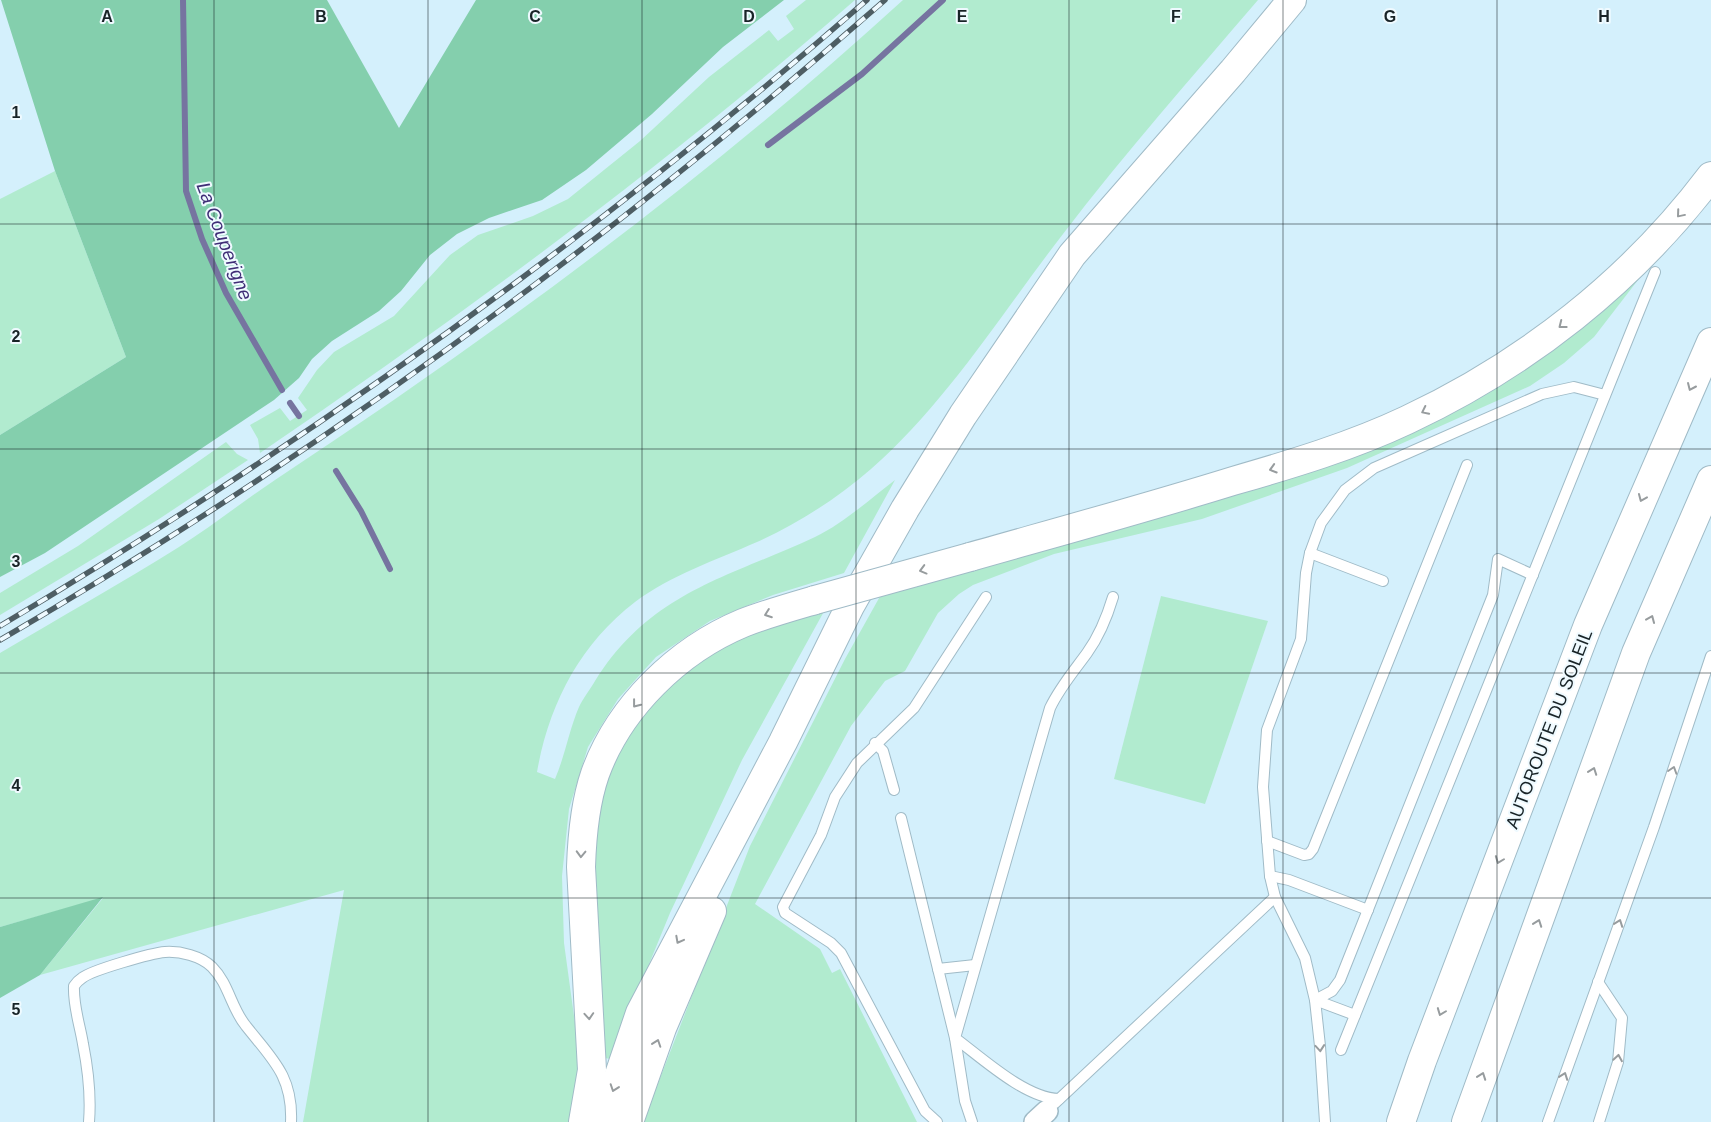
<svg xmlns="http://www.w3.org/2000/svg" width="1711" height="1122" font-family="Helvetica,sans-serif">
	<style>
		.green { fill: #b1ebcf }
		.forest { fill: #84cfad }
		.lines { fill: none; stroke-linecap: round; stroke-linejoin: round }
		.stream { stroke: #7674a0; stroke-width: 6 }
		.service-casing { stroke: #a0bbc7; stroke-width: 12 }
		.minor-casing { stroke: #a0bbc7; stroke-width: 24 }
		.primary-casing { stroke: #a0bbc7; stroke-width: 30 }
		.motorway-casing { stroke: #a0bbc7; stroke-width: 30 }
		.service { stroke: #fff; stroke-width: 10 }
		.minor { stroke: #fff; stroke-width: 21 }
		.primary { stroke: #fff; stroke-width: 28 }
		.motorway { stroke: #fff; stroke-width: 28 }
		.rail-casing { stroke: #4e5e64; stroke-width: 5.5 }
		.rail { stroke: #effaff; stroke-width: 4; stroke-dasharray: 11; stroke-linecap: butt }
		.motorway-bridge-casing { stroke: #a0bbc7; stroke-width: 30; stroke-linecap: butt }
		.motorway-bridge { stroke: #fff; stroke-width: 28 }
		.oneway { stroke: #979c9e }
		.grid { fill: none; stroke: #182327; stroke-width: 1; stroke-opacity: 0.55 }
		.labels { text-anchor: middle; stroke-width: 4; stroke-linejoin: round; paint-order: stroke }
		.street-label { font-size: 18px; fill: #182327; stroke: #effaff }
		.water-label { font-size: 19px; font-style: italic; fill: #3f2d76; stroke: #effaff }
		.grid-label { font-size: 16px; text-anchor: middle; font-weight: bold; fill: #182327; stroke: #effaff; stroke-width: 4; stroke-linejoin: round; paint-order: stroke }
	</style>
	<rect width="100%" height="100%" fill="#d4f0fc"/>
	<g class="green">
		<path d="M 806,0 L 855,0 C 667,164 466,313 260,453 L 258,439 L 250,425 L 280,408 L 290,421 L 307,410 L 298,398 L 317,370 L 334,352 L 394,316 L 450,255 L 478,235 L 533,216 L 568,199 L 640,141 L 709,77 L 769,30 L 778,41 L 794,29 L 786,16 Z"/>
		<path d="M 903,0 L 1258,0 C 1192,77 1125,153 1063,234 C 1001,314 947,402 871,469 C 838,498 797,524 757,542 C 716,560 671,575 635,602 C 580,644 549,704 537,772 L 555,779 C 565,756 569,730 579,707 C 583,698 590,690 595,681 C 651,592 727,578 815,537 C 844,523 870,499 895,480 L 844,573 L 773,595 L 710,621 L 656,657 L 618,699 L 588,747 L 569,809 L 562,876 L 564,943 L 577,1038 L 577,1072 L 570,1122 L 303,1122 L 344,890 L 40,975 L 103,898 L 0,927 L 0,653 C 59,618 120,584 179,547 C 212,526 242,502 275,480 C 495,335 708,178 903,0 Z"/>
		<path d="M 55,171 L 126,357 L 0,435 L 0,199 Z"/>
		<path d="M 1655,258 L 1594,337 L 1564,363 L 1530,386 L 1347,468 L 1202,519 L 1054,554 L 973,585 L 959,594 L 938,613 L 905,671 L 885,681 L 851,726 L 755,904 L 820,949 L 832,973 L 840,969 L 917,1122 L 643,1122 L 750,846 L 845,659 L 883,591 L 1377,441 Z"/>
		<path d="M 226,442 L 237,454 L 248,460 L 159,519 L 0,615 L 0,593 L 78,546 Z"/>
		<path d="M 1161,596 L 1268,621 L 1205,804 L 1114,779 Z"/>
		<path d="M 827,606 L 742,760 L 670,913 L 610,1059 L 600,1057 L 588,871 L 600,782 L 640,710 L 721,641 Z"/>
	</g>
	<g class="forest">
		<path d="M 1,0 L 327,0 L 399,128 L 476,0 L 784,0 L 723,47 L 652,114 L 586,170 L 542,200 L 489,218 L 457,234 L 430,255 L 401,291 L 379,311 L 332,341 L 312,359 L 299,378 L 274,400 L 45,553 L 0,577 L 0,435 L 126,357 L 55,171 Z"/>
		<path d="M 103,897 L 40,975 L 0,998 L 0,927 Z"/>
	</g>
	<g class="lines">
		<g class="stream">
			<path d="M 183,0 L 186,191 L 202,239 L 226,293 L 282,390"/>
			<path d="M 768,145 L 862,74 L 943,0"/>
			<path d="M 290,403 L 299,416"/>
			<path d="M 336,471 L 361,511 L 390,569"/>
		</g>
		<g class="service-casing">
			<g id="service">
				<path d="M 1310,553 L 1383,581"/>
				<path d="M 875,743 L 883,751 L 894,790"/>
				<path d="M 901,818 L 955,1038 L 965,1101 L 972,1122"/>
				<path d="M 1267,841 L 1304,855 L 1309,854 L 1313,849 L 1467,465"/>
				<path d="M 1270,876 L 1289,880 L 1368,910"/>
				<path d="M 938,969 L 975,965"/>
				<path d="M 1598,982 L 1622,1018 L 1618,1062 L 1599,1122"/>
				<path d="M 1355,1015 L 1315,1000 L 1332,991 L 1340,980 L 1493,595 L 1498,559 L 1533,575"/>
				<path d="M 1341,1050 L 1655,272"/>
				<path d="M 1059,1099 C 1025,1098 982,1058 955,1038 L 1050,708 C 1060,687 1074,671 1087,653 C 1100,635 1107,617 1113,597"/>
				<path d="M 1055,1103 L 1275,897"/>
				<path d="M 89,1122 C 91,1097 88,1069 83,1044 C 80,1025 73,1006 74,986 C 76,983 79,980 82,978 C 92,970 152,953 165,952 C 180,951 201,956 212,967 C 229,984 231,1008 246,1026 C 272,1059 293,1076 291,1122"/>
				<path d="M 937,1122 L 925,1111 L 841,953 L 831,943 L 785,913 L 783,907 L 821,835 L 835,797 L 857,763 L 914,708 L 986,597"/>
				<path d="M 1325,1122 L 1320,1046 L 1315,1000 L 1305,958 L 1275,897 L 1270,876 L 1263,787 L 1267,730 L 1301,639 L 1306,573 L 1310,553 L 1321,523 L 1345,490 L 1374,468 L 1542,394 L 1574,387 L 1605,395"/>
				<path d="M 1548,1122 L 1654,827 L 1711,656"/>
			</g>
		</g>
		<g class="minor-casing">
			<path id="minor" d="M 1035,1122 L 1047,1111"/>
		</g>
		<g class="primary-casing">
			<g id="primary">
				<path d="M 603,1122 L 640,1013 L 783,742 L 850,606 L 905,509 L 963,415 L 1072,255 L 1233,71 L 1292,0"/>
				<path d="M 629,1122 L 662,1028 L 712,911"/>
			</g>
		</g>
		<g class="motorway-casing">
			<g id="motorway">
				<path d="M 970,557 C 1058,532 1146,508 1233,481 C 1292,464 1352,446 1407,420 C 1526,364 1631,282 1711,176"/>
				<path d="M 583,1122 L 592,1070 L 581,867 C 582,836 585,803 595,774 C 619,707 678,650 743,623 C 766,614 791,607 815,600"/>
				<path d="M 1401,1122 L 1422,1061 L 1588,625 L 1711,342"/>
				<path d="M 1466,1122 L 1636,653 L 1711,480"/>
			</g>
		</g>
		<use href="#service" class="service"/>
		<use href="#minor" class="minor"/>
		<use href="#primary" class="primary"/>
		<use href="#motorway" class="motorway"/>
		<g class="rail-casing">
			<g id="rail">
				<path d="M 0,626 C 307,443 597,235 867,0"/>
				<path d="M 0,640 C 315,457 611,240 885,0"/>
			</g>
		</g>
		<use href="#rail" class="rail"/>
		<g class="motorway-bridge-casing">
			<path id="motorway-bridge" d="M 815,600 L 970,557"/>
		</g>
		<use href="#motorway-bridge" class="motorway-bridge"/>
	</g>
	<defs><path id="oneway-chevron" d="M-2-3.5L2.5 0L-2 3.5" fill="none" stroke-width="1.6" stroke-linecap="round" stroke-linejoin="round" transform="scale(1.25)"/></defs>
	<g class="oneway">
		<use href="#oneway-chevron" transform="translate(1680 214) rotate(130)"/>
		<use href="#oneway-chevron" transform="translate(1562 325) rotate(142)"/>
		<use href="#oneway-chevron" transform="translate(1691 387) rotate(114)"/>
		<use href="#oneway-chevron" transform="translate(1425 411) rotate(154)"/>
		<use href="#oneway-chevron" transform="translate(1273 469) rotate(163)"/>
		<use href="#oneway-chevron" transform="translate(1642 498) rotate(113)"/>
		<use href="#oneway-chevron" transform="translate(923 570) rotate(165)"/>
		<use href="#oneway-chevron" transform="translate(768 614) rotate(160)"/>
		<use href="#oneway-chevron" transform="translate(1651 619) rotate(-67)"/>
		<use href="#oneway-chevron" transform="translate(636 704) rotate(128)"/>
		<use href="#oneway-chevron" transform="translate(1673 770) rotate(-72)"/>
		<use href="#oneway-chevron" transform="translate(1593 771) rotate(-70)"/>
		<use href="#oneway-chevron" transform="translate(581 854) rotate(92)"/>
		<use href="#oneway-chevron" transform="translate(1499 860) rotate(111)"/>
		<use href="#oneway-chevron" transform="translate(1538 923) rotate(-70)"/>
		<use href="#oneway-chevron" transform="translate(1619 923) rotate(-70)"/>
		<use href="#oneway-chevron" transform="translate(679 940) rotate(118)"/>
		<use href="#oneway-chevron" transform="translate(1441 1012) rotate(111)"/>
		<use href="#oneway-chevron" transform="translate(589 1016) rotate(86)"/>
		<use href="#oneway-chevron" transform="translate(657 1043) rotate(-71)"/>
		<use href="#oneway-chevron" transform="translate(1320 1048) rotate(85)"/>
		<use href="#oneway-chevron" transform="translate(1618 1058) rotate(-81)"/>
		<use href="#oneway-chevron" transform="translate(1482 1076) rotate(-70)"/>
		<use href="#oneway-chevron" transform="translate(1564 1076) rotate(-70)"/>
		<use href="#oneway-chevron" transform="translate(614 1088) rotate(109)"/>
	</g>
	<path class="grid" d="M 214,0 L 214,1122M 428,0 L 428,1122M 642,0 L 642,1122M 856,0 L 856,1122M 1069,0 L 1069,1122M 1283,0 L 1283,1122M 1497,0 L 1497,1122M 0,224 L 1711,224M 0,449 L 1711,449M 0,673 L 1711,673M 0,898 L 1711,898"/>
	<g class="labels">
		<g class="street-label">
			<text transform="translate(1549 729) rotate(-69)" y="6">AUTOROUTE DU SOLEIL</text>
		</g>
		<g class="water-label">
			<text transform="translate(225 241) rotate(69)" y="7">La Couperigne</text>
		</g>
	</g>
	<g class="grid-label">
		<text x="107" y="22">A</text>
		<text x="321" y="22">B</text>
		<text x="535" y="22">C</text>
		<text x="749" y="22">D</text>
		<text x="962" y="22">E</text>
		<text x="1176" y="22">F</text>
		<text x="1390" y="22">G</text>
		<text x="1604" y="22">H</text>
		<text x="16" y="118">1</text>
		<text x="16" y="342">2</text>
		<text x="16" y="567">3</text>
		<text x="16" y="791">4</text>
		<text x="16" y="1015">5</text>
	</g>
</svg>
